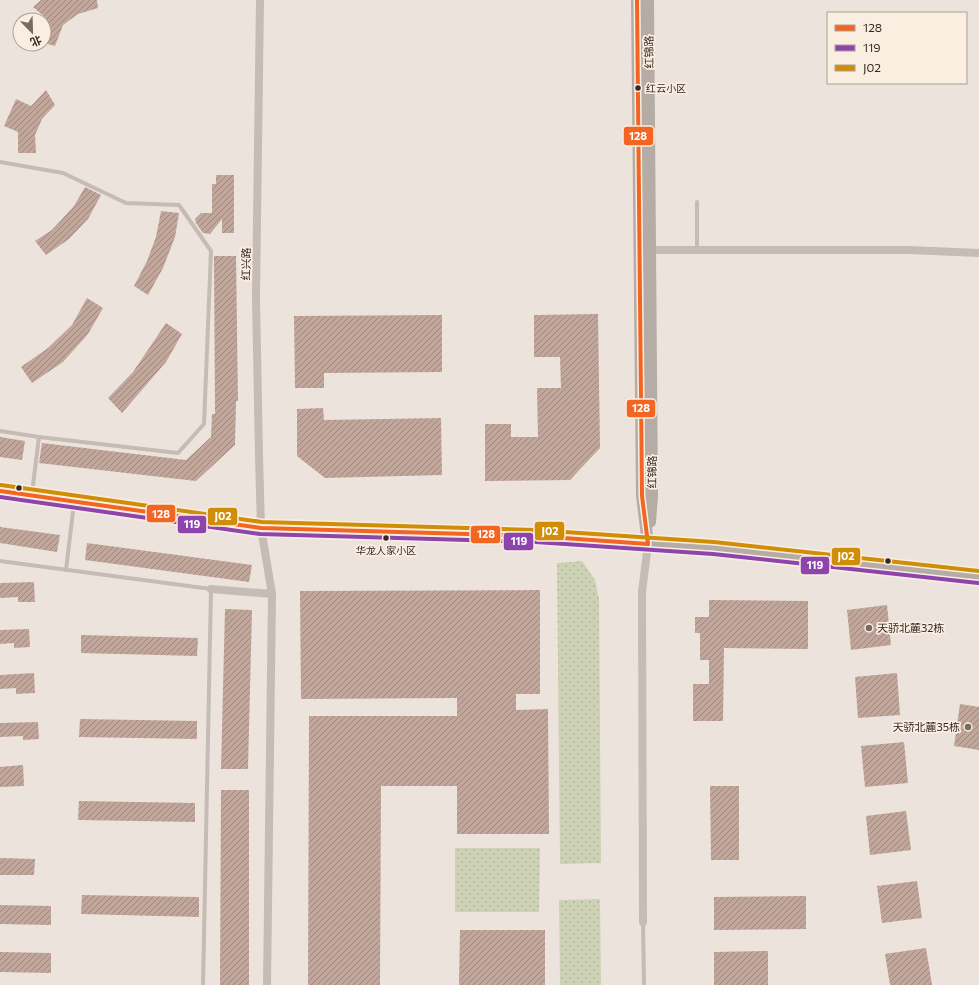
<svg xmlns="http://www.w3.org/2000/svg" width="979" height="985" font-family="Commissioner,'Noto Sans SC',sans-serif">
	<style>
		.grass { fill: url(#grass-dots) }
		.building { fill: url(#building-hatch) }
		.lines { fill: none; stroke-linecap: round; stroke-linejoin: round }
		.lane { stroke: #c4bcb5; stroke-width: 4 }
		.street { stroke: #c4bcb5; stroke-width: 8 }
		.secondary { stroke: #b5aca6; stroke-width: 12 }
		.bus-1-casing { stroke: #faeee1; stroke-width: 7 }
		.bus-2-casing { stroke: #faeee1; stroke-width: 7 }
		.bus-3-casing { stroke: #faeee1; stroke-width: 7 }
		.bus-1 { stroke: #f26522; stroke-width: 4 }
		.bus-2 { stroke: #8e44ad; stroke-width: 4 }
		.bus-3 { stroke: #d08d07; stroke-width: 4 }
		.bus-dot { fill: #352924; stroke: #faeee1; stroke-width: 1.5 }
		.poi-dot { fill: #756a64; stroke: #faeee1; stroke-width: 1.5 }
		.labels { text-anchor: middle; stroke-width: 3.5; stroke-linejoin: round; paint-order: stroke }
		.bus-label { font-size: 10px; fill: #352924; stroke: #faeee1; text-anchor: start }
		.street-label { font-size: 11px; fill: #352924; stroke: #faeee1 }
		.poi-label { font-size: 11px; fill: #352924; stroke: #faeee1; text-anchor: start }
		.line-badge { stroke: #faeee1; stroke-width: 1.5 }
		.badge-label { font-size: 11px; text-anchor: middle; font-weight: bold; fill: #fff }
	</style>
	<defs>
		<pattern id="grass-dots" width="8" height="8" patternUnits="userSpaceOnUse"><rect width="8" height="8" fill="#cdd2b4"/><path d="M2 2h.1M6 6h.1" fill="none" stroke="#b1b49b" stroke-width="1.8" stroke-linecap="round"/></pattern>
		<pattern id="building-hatch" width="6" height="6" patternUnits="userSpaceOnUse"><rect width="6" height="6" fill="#c1a69c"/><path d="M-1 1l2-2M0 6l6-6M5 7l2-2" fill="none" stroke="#9e877f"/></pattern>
	</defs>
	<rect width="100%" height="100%" fill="#ece4dc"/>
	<g class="grass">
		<path d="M 582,561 L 595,580 L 599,599 L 601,863 L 560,864 L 557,563 Z"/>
		<path d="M 455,848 L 540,848 L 539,912 L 455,912 Z"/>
		<path d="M 600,899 L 601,985 L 560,985 L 559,900 Z"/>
	</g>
	<g class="building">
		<path d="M 41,0 L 97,0 L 98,8 L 78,14 L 63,25 L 55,46 L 44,43 L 44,22 L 46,18 L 33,7 Z"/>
		<path d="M 46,90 L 55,105 L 42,119 L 35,135 L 36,153 L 18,153 L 18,132 L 4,126 L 16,99 L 31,106 Z"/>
		<path d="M 216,175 L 234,175 L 234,233 L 222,233 L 222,219 L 210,234 L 203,233 L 196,223 L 195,219 L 201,213 L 212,213 L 212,184 L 216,184 Z"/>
		<path d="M 85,187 L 101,195 L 88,219 L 69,239 L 46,255 L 35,241 L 52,230 L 74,206 Z"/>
		<path d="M 161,211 L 179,213 L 175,237 L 163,268 L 148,295 L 134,286 L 147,261 L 156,237 Z"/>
		<path d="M 214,256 L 236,256 L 238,401 L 236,401 L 235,445 L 196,481 L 39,463 L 42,443 L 186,460 L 211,437 L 212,414 L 215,414 Z"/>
		<path d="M 87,298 L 103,308 L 88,334 L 63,362 L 32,383 L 21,367 L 48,348 L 72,325 Z"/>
		<path d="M 598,314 L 600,448 L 570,480 L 485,481 L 485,424 L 511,424 L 511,437 L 538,437 L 537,388 L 561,388 L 560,357 L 534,357 L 534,315 Z"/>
		<path d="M 442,315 L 442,372 L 324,373 L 324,388 L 295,388 L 294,316 Z"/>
		<path d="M 166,323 L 182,334 L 166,362 L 122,413 L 108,398 L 133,372 Z"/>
		<path d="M 323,408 L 324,420 L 441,418 L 442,475 L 325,478 L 297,456 L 297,409 Z"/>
		<path d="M 0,437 L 25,441 L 22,460 L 0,457 Z"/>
		<path d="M 0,527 L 60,535 L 57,552 L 0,543 Z"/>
		<path d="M 87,543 L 252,565 L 249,582 L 85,560 Z"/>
		<path d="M 34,582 L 35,602 L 18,602 L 18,597 L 0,598 L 0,583 Z"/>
		<path d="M 540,590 L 540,694 L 516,694 L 516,710 L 548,709 L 549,834 L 457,834 L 457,786 L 381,786 L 380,985 L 308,985 L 309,716 L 457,716 L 457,698 L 301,699 L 300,591 Z"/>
		<path d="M 709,600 L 808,601 L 808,649 L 724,648 L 723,721 L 693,721 L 693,684 L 709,684 L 709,660 L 700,660 L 700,633 L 695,633 L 695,617 L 709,617 Z"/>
		<path d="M 887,605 L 891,645 L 851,650 L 847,610 Z"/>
		<path d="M 225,609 L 252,610 L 248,769 L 221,769 Z"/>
		<path d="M 29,629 L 30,647 L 14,648 L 14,643 L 0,644 L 0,630 Z"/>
		<path d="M 81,635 L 198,638 L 197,656 L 81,653 Z"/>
		<path d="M 34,673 L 35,693 L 16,694 L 16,688 L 0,689 L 0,675 Z"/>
		<path d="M 897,673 L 900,715 L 858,718 L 855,677 Z"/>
		<path d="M 960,704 L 979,707 L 979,750 L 954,746 Z"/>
		<path d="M 80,719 L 197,721 L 197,739 L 79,737 Z"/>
		<path d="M 38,722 L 39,739 L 23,740 L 23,736 L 0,737 L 0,723 Z"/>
		<path d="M 904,742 L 908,783 L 865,787 L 861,746 Z"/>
		<path d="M 23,765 L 24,786 L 0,787 L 0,767 Z"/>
		<path d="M 710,786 L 739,786 L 739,860 L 711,860 Z"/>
		<path d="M 221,790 L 249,790 L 249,985 L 220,985 Z"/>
		<path d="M 79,801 L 195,803 L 195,822 L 78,820 Z"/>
		<path d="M 906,811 L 911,850 L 870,855 L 866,816 Z"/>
		<path d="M 0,858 L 35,859 L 34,875 L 0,875 Z"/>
		<path d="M 917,881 L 922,918 L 882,923 L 877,886 Z"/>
		<path d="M 82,895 L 199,897 L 199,917 L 81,914 Z"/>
		<path d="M 806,896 L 806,929 L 714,930 L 714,897 Z"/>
		<path d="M 0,905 L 51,906 L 51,925 L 0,924 Z"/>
		<path d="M 460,930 L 545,930 L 545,985 L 459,985 Z"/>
		<path d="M 926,948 L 932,985 L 890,985 L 885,954 Z"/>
		<path d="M 768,951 L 768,985 L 714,985 L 714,952 Z"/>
		<path d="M 0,952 L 51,953 L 51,973 L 0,972 Z"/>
	</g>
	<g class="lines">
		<g class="lane">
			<path d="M 0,162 L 63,173 L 126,203 L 179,205 L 211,251 L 204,424 L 178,453 L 39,437 L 32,493"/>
			<path d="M 697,250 L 697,202"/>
			<path d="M 0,431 L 39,437"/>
			<path d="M 0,561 L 211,589 L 203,985"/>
			<path d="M 66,570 L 74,503"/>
			<path d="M 643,922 L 644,985"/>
		</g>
		<g class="street">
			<path d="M 260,0 L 256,296 L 259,456 L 261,528 L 272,594 L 267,985"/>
			<path d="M 651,250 L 909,250 L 979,253"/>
			<path d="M 211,589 L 272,594"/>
			<path d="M 643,922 L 642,592 L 648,544"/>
		</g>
		<g class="secondary">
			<path d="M 637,0 L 642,496 L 648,544"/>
			<path d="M 648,0 L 652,496 L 650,522"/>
			<path d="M 0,491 L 261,528 L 535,536 L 714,548 L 979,577"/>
		</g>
		<g class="bus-1-casing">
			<g id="bus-1">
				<path d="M 637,0 L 642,496 L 648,544"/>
				<path d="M 0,491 L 261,528 L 535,536 L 648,544"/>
			</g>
		</g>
		<g class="bus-2-casing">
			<path id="bus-2" d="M 0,497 L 260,534 L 535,542 L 713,554 L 978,583"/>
		</g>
		<g class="bus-3-casing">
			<path id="bus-3" d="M 1,485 L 262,522 L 535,530 L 714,542 L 979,571"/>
		</g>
		<use href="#bus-1" class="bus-1"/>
		<use href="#bus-2" class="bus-2"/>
		<use href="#bus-3" class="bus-3"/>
	</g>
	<g class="bus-dot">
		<circle cx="638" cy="88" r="3.5"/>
		<circle cx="19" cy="488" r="3.5"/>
		<circle cx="386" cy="538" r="3.5"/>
		<circle cx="888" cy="561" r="3.5"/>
	</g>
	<g class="poi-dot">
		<circle cx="869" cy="628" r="4"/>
		<circle cx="968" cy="727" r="4"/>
	</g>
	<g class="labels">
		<g class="bus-label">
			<text x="646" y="92">红云小区</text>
			<text x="386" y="554" text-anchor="middle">华龙人家小区</text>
		</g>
		<g class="street-label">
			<text transform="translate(649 52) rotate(-91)" y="4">红锦路</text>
			<text transform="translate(246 264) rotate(-89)" y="4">红兴路</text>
			<text transform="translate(652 472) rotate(-90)" y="4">红锦路</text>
		</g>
		<g class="poi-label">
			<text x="877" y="632">天骄北麓32栋</text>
			<text x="960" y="731" text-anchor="end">天骄北麓35栋</text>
		</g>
	</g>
	<g class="line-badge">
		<rect x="623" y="126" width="31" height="20" rx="4" fill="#f26522"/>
		<rect x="626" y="399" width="30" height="19" rx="4" fill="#f26522"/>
		<rect x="146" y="504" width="30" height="19" rx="4" fill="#f26522"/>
		<rect x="207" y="507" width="31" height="19" rx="4" fill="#d08d07"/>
		<rect x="177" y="515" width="30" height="19" rx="4" fill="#8e44ad"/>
		<rect x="534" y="521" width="31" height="20" rx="4" fill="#d08d07"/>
		<rect x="470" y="525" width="31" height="19" rx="4" fill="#f26522"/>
		<rect x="503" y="532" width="31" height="19" rx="4" fill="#8e44ad"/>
		<rect x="831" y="547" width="30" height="19" rx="4" fill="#d08d07"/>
		<rect x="800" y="556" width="30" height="19" rx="4" fill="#8e44ad"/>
	</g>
	<g class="badge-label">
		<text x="638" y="140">128</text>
		<text x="641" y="412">128</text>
		<text x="161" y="518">128</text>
		<text x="223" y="520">J02</text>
		<text x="192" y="528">119</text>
		<text x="550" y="535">J02</text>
		<text x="486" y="538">128</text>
		<text x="519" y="545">119</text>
		<text x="846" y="560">J02</text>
		<text x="815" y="569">119</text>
	</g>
	<rect x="827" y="12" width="140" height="72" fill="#faeee1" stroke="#ab9f95"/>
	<rect x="835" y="25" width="20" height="6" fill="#f26522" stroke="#ab9f95"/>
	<text x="863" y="32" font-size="12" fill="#352924">128</text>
	<rect x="835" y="45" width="20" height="6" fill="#8e44ad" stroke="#ab9f95"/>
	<text x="863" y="52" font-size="12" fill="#352924">119</text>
	<rect x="835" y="65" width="20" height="6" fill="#d08d07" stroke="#ab9f95"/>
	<text x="863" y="72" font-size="12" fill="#352924">J02</text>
	<g transform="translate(32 32) rotate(157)"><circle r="19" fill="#faeee1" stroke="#ab9f95"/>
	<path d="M0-3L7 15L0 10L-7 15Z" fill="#756a64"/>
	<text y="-6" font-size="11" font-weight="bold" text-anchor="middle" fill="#352924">北</text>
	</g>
</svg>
